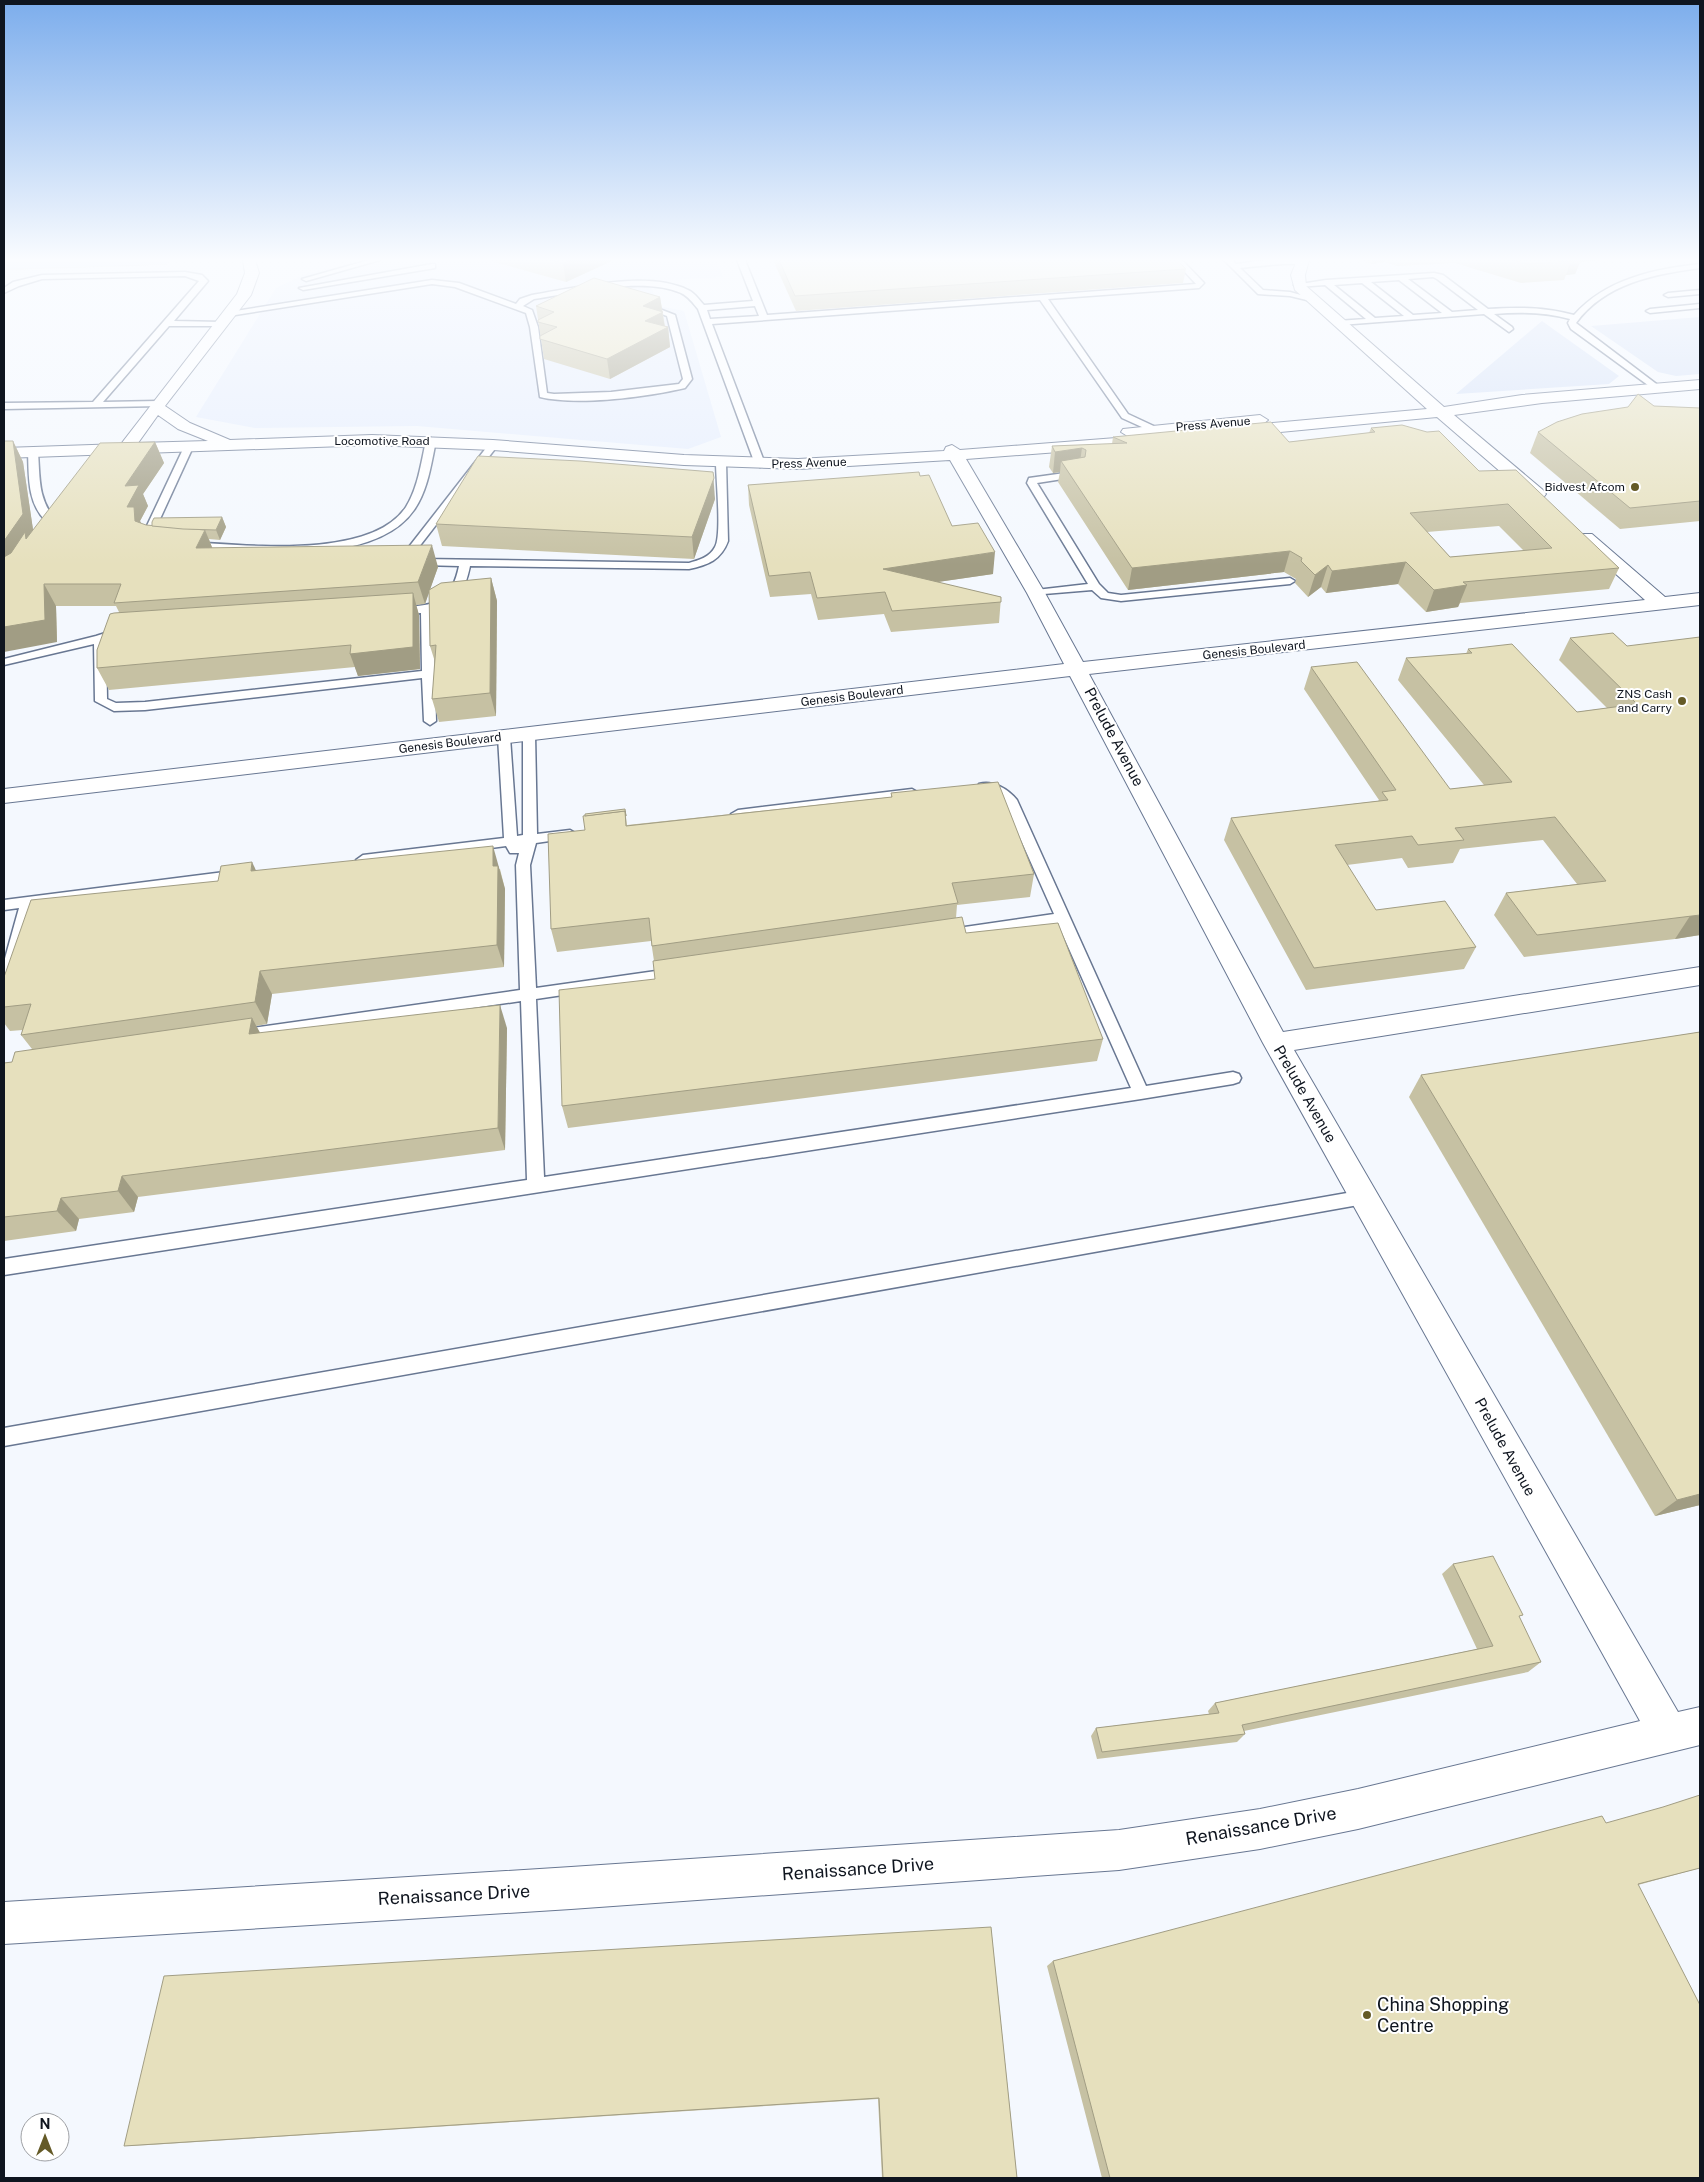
<svg xmlns="http://www.w3.org/2000/svg" width="1704" height="2182" font-family="'Public Sans',sans-serif">
	<style>
		.built { fill: #e6eefd }
		.green { fill: #d5e1f7 }
		.lines { fill: none; stroke-linecap: round; stroke-linejoin: round }
		.service-casing { stroke: #687792; stroke-width: 3 }
		.minor-casing { stroke: #687792; stroke-width: 2 }
		.primary-casing { stroke: #d4d5d7; stroke-width: 2 }
		.service { fill: #fff; fill-rule: evenodd }
		.minor { fill: #fff; fill-rule: evenodd }
		.primary { fill: #cfdffd; fill-rule: evenodd }
		.wall { fill: #c6c1a3; fill-rule: evenodd }
		.shaded-wall { fill: #a19d84 }
		.building { fill: #e6e0bd; stroke: #a19d84; fill-rule: evenodd }
		.poi-dot { fill: #645a27; stroke: #fff; stroke-width: 2 }
		.labels { text-anchor: middle; stroke-width: 4; stroke-linejoin: round; paint-order: stroke }
		.far-street-label { font-size: 12px; fill: #0f151f; stroke: #fff }
		.far-poi-label { font-size: 12px; fill: #0f151f; stroke: #fff; text-anchor: end }
		.street-label { font-size: 15px; fill: #0f151f; stroke: #fff }
		.near-street-label { font-size: 18px; fill: #0f151f; stroke: #fff }
		.near-poi-label { font-size: 18px; fill: #0f151f; stroke: #fff; text-anchor: start }
	</style>
	<rect width="100%" height="100%" fill="#f4f8fe"/>
	<path class="built" d="M 366,260 L 716,260 L 723,277 L 649,281 L 658,306 L 684,311 L 721,437 L 688,449 L 417,426 L 255,428 L 196,417 L 276,288 L 305,274 Z"/>
	<g class="green">
		<path d="M 1700,317 L 1700,374 L 1676,376 L 1658,372 L 1591,326 Z"/>
		<path d="M 1542,321 L 1619,376 L 1609,384 L 1456,394 Z"/>
	</g>
	<g class="lines">
		<g class="service-casing">
			<g id="service">
				<path d="M 369,260 L 380,260 L 306,281 L 302,279 Z"/>
				<path d="M 737,260 L 745,260 L 767,315 L 1196,284 L 1174,260 L 1182,260 L 1204,283 L 1199,288 L 1048,299 L 1128,414 L 1158,428 L 1160,430 L 1155,433 L 1122,418 L 1040,300 L 712,324 L 765,464 L 760,467 L 755,464 L 698,309 C 693,303 688,296 681,293 C 645,276 573,293 534,299 L 523,306 L 532,310 L 538,327 L 547,393 L 554,394 L 611,392 L 679,384 L 683,379 L 667,316 L 637,305 L 644,303 L 675,315 L 692,379 L 685,388 C 647,397 577,406 540,397 L 530,327 L 526,313 L 455,287 L 432,284 L 229,316 L 225,314 L 229,312 L 432,280 L 459,283 L 516,304 L 520,299 L 532,295 C 576,288 647,270 688,290 C 695,293 699,300 704,305 L 753,301 ZM 755,306 L 759,316 L 710,319 L 707,310 Z"/>
				<path d="M 1224,260 L 1232,260 L 1236,264 L 1266,260 L 1305,260 L 1305,264 L 1302,264 C 1281,263 1262,266 1240,268 L 1263,290 L 1290,292 L 1319,300 L 1315,302 L 1290,296 L 1258,294 Z"/>
				<path d="M 432,264 L 435,264 L 435,268 L 303,290 L 299,288 Z"/>
				<path d="M 1700,264 L 1700,268 C 1655,274 1605,283 1576,323 L 1659,386 L 1659,390 L 1656,391 L 1571,329 L 1568,323 L 1570,319 C 1544,312 1520,312 1494,314 L 1512,327 L 1513,329 L 1509,332 L 1484,314 L 1340,325 L 1336,323 L 1337,321 L 1366,319 L 1325,285 L 1298,287 L 1294,285 L 1326,280 L 1434,273 L 1443,275 L 1488,309 C 1518,307 1544,307 1574,315 C 1606,279 1654,269 1700,264 ZM 1433,277 L 1437,279 L 1478,310 L 1452,312 L 1408,279 ZM 1399,280 L 1442,313 L 1413,315 L 1371,282 ZM 1362,283 L 1404,316 L 1375,318 L 1334,285 Z"/>
				<path d="M 185,272 L 202,275 L 208,281 L 174,321 L 222,322 L 226,324 L 222,326 L 169,326 L 103,402 L 158,401 L 163,404 L 161,406 L 4,409 L 4,403 L 93,402 L 199,281 L 185,276 L 42,279 L 19,286 L 4,293 L 4,288 L 13,282 L 42,275 Z"/>
				<path d="M 1700,290 L 1700,294 L 1668,297 L 1664,295 L 1668,293 Z"/>
				<path d="M 1700,304 L 1700,308 L 1650,313 L 1646,311 L 1650,309 Z"/>
				<path d="M 431,438 L 436,441 C 431,464 428,490 414,510 C 374,568 251,551 190,548 L 185,545 L 190,542 C 246,545 371,560 406,507 C 418,488 421,463 426,441 Z"/>
				<path d="M 493,442 L 498,445 L 415,552 L 415,556 L 422,559 L 689,563 C 699,560 710,557 715,547 C 722,535 716,479 716,462 L 721,459 L 726,462 L 728,541 C 721,560 708,565 689,569 L 470,566 C 465,590 458,604 433,610 L 436,721 L 430,725 L 424,721 L 422,678 L 145,710 L 114,711 L 95,701 L 94,644 L 4,665 L 4,659 L 96,636 L 121,628 L 127,631 L 125,633 L 106,641 L 107,699 L 116,703 L 145,702 L 422,671 L 421,613 L 397,614 L 391,611 C 396,607 400,607 406,607 C 440,605 452,599 459,566 L 421,565 L 406,560 L 405,552 L 490,443 Z"/>
				<path d="M 185,445 L 193,447 L 154,532 L 155,539 L 154,541 L 146,541 L 144,532 Z"/>
				<path d="M 33,449 L 38,452 C 40,481 38,498 56,521 L 48,534 L 44,535 L 39,532 L 46,521 C 27,503 29,476 28,452 Z"/>
				<path d="M 1079,471 L 1082,472 L 1082,476 L 1037,483 L 1099,584 L 1108,593 L 1121,595 L 1290,578 L 1295,581 L 1290,584 L 1121,601 L 1101,598 L 1092,590 L 1032,595 L 1030,593 L 1036,590 L 1088,584 L 1027,483 L 1029,478 Z"/>
				<path d="M 529,730 L 535,734 L 537,834 L 570,830 L 577,834 L 570,838 L 536,843 L 530,865 L 536,988 L 677,968 L 682,969 L 685,973 L 682,977 L 677,978 L 536,999 L 544,1177 L 1131,1088 L 1058,924 L 944,940 L 937,935 L 944,930 L 1054,914 L 1004,802 L 990,792 L 979,790 L 977,787 L 979,784 C 993,780 1008,789 1017,800 L 1146,1086 L 1233,1072 L 1239,1074 L 1241,1078 L 1239,1082 L 1233,1084 L 1141,1099 L 4,1275 L 4,1259 L 527,1180 L 521,1001 L 239,1042 L 233,1040 L 231,1036 L 233,1032 L 239,1030 L 520,990 L 516,865 L 519,853 L 510,853 L 506,846 L 363,865 L 356,860 L 363,855 L 504,838 L 498,737 L 504,733 L 510,737 L 517,836 L 523,835 L 523,734 Z"/>
				<path d="M 912,789 L 919,793 L 917,796 L 738,818 L 731,814 L 738,810 Z"/>
				<path d="M 240,870 L 245,872 L 247,875 L 245,878 L 34,906 L 12,988 L 9,992 L 4,993 L 4,962 L 19,908 L 4,910 L 4,900 Z"/>
				<path d="M 1364,1190 L 1370,1192 L 1373,1197 L 1370,1202 L 1364,1204 L 4,1446 L 4,1428 Z"/>
			</g>
		</g>
		<g class="minor-casing">
			<path id="minor" d="M 243,260 L 255,260 L 259,273 L 251,295 L 165,406 L 190,423 L 230,440 L 372,435 L 493,440 L 684,455 L 798,459 L 944,451 L 946,447 L 952,445 L 960,450 L 1129,437 L 1121,432 L 1123,429 L 1260,415 L 1268,420 L 1263,424 L 1427,409 L 1295,290 L 1291,275 L 1297,260 L 1309,260 L 1305,275 L 1306,286 L 1444,407 L 1522,395 L 1700,380 L 1700,389 L 1542,403 L 1454,415 L 1543,490 L 1546,494 L 1543,498 L 1531,498 L 1437,417 L 1240,436 L 1232,431 L 1238,427 L 1129,437 L 1156,437 L 1158,440 L 1150,445 L 966,459 L 1045,593 L 1083,662 L 1645,600 L 1580,542 L 1577,538 L 1580,534 L 1592,534 L 1665,597 L 1700,593 L 1700,605 L 1089,674 L 1283,1032 L 1700,967 L 1700,985 L 1294,1050 L 1678,1712 L 1700,1707 L 1700,1745 L 1358,1829 L 1260,1849 L 1119,1870 L 571,1909 L 4,1944 L 4,1902 L 571,1867 L 1119,1830 L 1260,1809 L 1358,1789 L 1640,1721 L 1263,1043 L 1070,676 L 4,803 L 4,789 L 1064,664 L 1027,593 L 950,460 L 798,469 L 684,465 L 493,450 L 372,445 L 4,458 L 4,448 L 121,444 L 237,294 L 245,273 ZM 158,415 L 178,429 L 208,441 L 138,443 Z"/>
		</g>
		<g class="primary-casing">
			<path id="primary" d="M 51,260 L 172,260 L 166,264 L 4,269 L 4,261 Z"/>
		</g>
		<use href="#service" class="service"/>
		<use href="#minor" class="minor"/>
		<use href="#primary" class="primary"/>
	</g>
	<g class="wall">
		<path d="M 488,260 L 614,260 L 566,282 Z"/>
		<path d="M 773,260 L 1177,260 L 1186,269 L 1183,283 L 796,311 Z"/>
		<path d="M 1361,260 L 1603,260 L 1580,262 L 1575,274 L 1566,275 L 1564,280 L 1521,283 L 1455,263 L 1397,266 L 1384,262 L 1372,264 Z"/>
		<path d="M 660,297 L 665,326 L 668,327 L 670,347 L 610,379 L 544,359 L 536,306 Z"/>
		<path d="M 1654,406 L 1700,408 L 1700,521 L 1620,529 L 1530,453 L 1538,432 Z"/>
		<path d="M 1371,428 L 1479,471 L 1619,568 L 1609,589 L 1460,603 L 1458,607 L 1426,612 L 1398,584 L 1326,593 L 1321,587 L 1308,597 L 1295,583 L 1296,579 L 1284,572 L 1128,590 L 1058,482 L 1060,472 L 1053,473 L 1049,467 L 1052,446 L 1112,444 L 1113,437 L 1289,442 L 1369,433 ZM 1499,526 L 1524,551 L 1450,557 L 1427,532 Z"/>
		<path d="M 13,441 L 23,462 L 33,530 L 155,442 L 164,463 L 143,494 L 148,506 L 140,521 L 141,524 L 146,525 L 152,526 L 222,517 L 226,527 L 220,540 L 209,539 L 212,548 L 438,567 L 430,589 L 491,578 L 497,601 L 496,716 L 439,722 L 432,699 L 435,662 L 430,646 L 429,592 L 425,604 L 416,605 L 419,615 L 420,669 L 358,676 L 355,667 L 109,690 L 97,668 L 119,612 L 116,606 L 56,606 L 57,642 Z"/>
		<path d="M 920,476 L 952,526 L 993,574 L 937,582 L 1001,597 L 999,623 L 891,632 L 884,614 L 818,620 L 811,594 L 770,597 L 749,505 L 748,485 Z"/>
		<path d="M 715,499 L 694,559 L 442,546 L 436,524 Z"/>
		<path d="M 1570,638 L 1627,646 L 1700,935 L 1675,939 L 1524,957 L 1494,915 L 1506,893 L 1577,884 L 1543,840 L 1460,849 L 1453,863 L 1408,868 L 1402,858 L 1347,865 L 1376,910 L 1476,947 L 1464,969 L 1306,990 L 1224,840 L 1231,818 L 1378,801 L 1379,800 L 1304,689 L 1311,667 L 1450,789 L 1484,785 L 1398,680 L 1406,658 L 1466,654 L 1468,649 L 1577,712 L 1607,708 L 1559,660 Z"/>
		<path d="M 891,793 L 1034,874 L 1030,897 L 957,905 L 956,918 L 966,933 L 1103,1039 L 1097,1061 L 568,1128 L 562,1106 L 655,979 L 654,961 L 651,941 L 557,952 L 551,929 L 585,830 L 625,809 L 627,825 L 891,797 Z"/>
		<path d="M 500,869 L 505,889 L 504,967 L 272,994 L 267,1024 L 256,1026 L 260,1033 L 507,1028 L 505,1150 L 138,1197 L 134,1212 L 79,1219 L 76,1231 L 4,1241 L 4,1063 L 12,1062 L 32,1049 L 21,1035 L 23,1030 L 10,1031 L 4,1023 L 4,977 L 218,881 L 256,871 Z"/>
		<path d="M 1700,1032 L 1700,1505 L 1655,1516 L 1409,1097 L 1421,1075 Z"/>
		<path d="M 1453,1564 L 1519,1618 L 1541,1662 L 1528,1672 L 1244,1731 L 1245,1734 L 1237,1742 L 1097,1759 L 1091,1736 L 1096,1728 L 1209,1714 L 1208,1711 L 1215,1703 L 1477,1649 L 1442,1574 Z"/>
		<path d="M 1700,1868 L 1638,1885 L 1700,2178 L 1102,2178 L 1047,1966 L 1053,1961 Z"/>
		<path d="M 991,1927 L 1017,2178 L 882,2178 L 878,2099 L 149,2145 L 124,2146 Z"/>
	</g>
	<g class="shaded-wall">
		<path d="M 570,260 L 614,260 L 566,282 L 563,263 Z"/>
		<path d="M 1373,260 L 1385,260 L 1384,262 L 1372,264 Z"/>
		<path d="M 1569,260 L 1603,260 L 1580,262 L 1575,274 L 1566,275 L 1571,261 Z"/>
		<path d="M 660,297 L 665,329 L 668,327 L 670,347 L 610,379 L 607,359 L 643,306 Z"/>
		<path d="M 13,441 L 23,462 L 34,536 L 4,574 L 4,541 Z"/>
		<path d="M 155,442 L 164,463 L 143,494 L 148,506 L 140,521 L 144,528 L 144,543 L 127,507 L 125,486 Z"/>
		<path d="M 1082,448 L 1079,469 L 1061,461 L 1060,472 L 1053,473 L 1055,452 Z"/>
		<path d="M 713,472 L 715,499 L 694,559 L 692,537 Z"/>
		<path d="M 222,517 L 226,527 L 220,540 L 216,530 Z"/>
		<path d="M 205,530 L 214,552 L 196,548 Z"/>
		<path d="M 432,545 L 438,567 L 425,604 L 418,582 Z"/>
		<path d="M 1290,551 L 1284,572 L 1128,590 L 1132,568 Z"/>
		<path d="M 995,552 L 993,574 L 883,590 L 883,569 Z"/>
		<path d="M 1406,562 L 1398,584 L 1326,593 L 1332,571 Z"/>
		<path d="M 1328,565 L 1321,587 L 1308,597 L 1315,575 Z"/>
		<path d="M 491,578 L 497,601 L 496,716 L 490,693 Z"/>
		<path d="M 44,584 L 56,606 L 57,642 L 4,652 L 4,627 Z"/>
		<path d="M 1467,585 L 1458,607 L 1426,612 L 1434,590 Z"/>
		<path d="M 413,593 L 419,615 L 420,669 L 358,676 L 350,654 Z"/>
		<path d="M 493,846 L 505,889 L 504,967 L 497,945 L 493,866 Z"/>
		<path d="M 252,862 L 263,885 L 251,871 Z"/>
		<path d="M 1700,915 L 1700,935 L 1675,939 L 1690,916 Z"/>
		<path d="M 260,971 L 272,994 L 267,1024 L 255,1002 Z"/>
		<path d="M 500,1005 L 507,1028 L 505,1150 L 498,1128 Z"/>
		<path d="M 252,1018 L 264,1040 L 249,1034 Z"/>
		<path d="M 122,1176 L 138,1197 L 134,1212 L 118,1191 Z"/>
		<path d="M 61,1198 L 79,1219 L 76,1231 L 57,1211 Z"/>
		<path d="M 1700,1494 L 1700,1505 L 1655,1516 L 1677,1500 Z"/>
	</g>
	<g class="building">
		<path d="M 552,260 L 570,260 L 563,263 Z"/>
		<path d="M 779,260 L 1177,260 L 1186,269 L 795,296 Z"/>
		<path d="M 1513,260 L 1571,260 L 1571,261 L 1528,264 Z"/>
		<path d="M 594,278 L 660,297 L 643,306 L 663,312 L 645,321 L 668,327 L 607,359 L 540,339 L 540,336 L 557,327 L 538,322 L 538,320 L 554,312 L 536,306 Z"/>
		<path d="M 1638,394 L 1654,406 L 1700,408 L 1700,501 L 1630,508 L 1538,432 L 1557,422 L 1582,414 L 1628,407 Z"/>
		<path d="M 1271,422 L 1289,442 L 1375,432 L 1371,428 L 1402,425 L 1427,432 L 1439,431 L 1479,471 L 1516,470 L 1619,568 L 1463,582 L 1467,585 L 1434,590 L 1406,562 L 1332,571 L 1328,565 L 1315,575 L 1301,561 L 1302,558 L 1290,551 L 1132,568 L 1061,461 L 1085,457 L 1086,450 L 1082,448 L 1055,452 L 1052,446 L 1127,443 L 1113,437 ZM 1508,504 L 1552,548 L 1450,557 L 1410,513 Z"/>
		<path d="M 4,441 L 13,441 L 23,514 L 4,541 Z"/>
		<path d="M 155,442 L 125,486 L 139,485 L 127,507 L 134,507 L 135,521 L 146,525 L 205,530 L 196,548 L 432,545 L 418,582 L 114,603 L 121,584 L 44,584 L 45,620 L 4,627 L 4,557 L 11,553 L 25,532 L 26,539 L 100,443 Z"/>
		<path d="M 478,456 L 580,461 L 713,472 L 714,478 L 692,537 L 436,524 Z"/>
		<path d="M 919,472 L 920,476 L 929,475 L 952,526 L 978,523 L 995,552 L 883,569 L 1001,597 L 1001,602 L 892,611 L 885,592 L 817,598 L 810,572 L 769,576 L 748,485 Z"/>
		<path d="M 222,517 L 216,530 L 183,529 L 152,526 L 152,522 L 154,518 Z"/>
		<path d="M 491,578 L 490,693 L 432,699 L 436,645 L 430,646 L 429,590 L 441,583 Z"/>
		<path d="M 413,593 L 413,647 L 350,654 L 351,645 L 97,668 L 97,650 L 110,614 L 114,613 Z"/>
		<path d="M 1613,633 L 1627,646 L 1700,637 L 1700,915 L 1537,935 L 1506,893 L 1606,881 L 1555,817 L 1455,828 L 1464,840 L 1418,845 L 1412,836 L 1335,845 L 1376,910 L 1445,901 L 1476,947 L 1314,968 L 1231,818 L 1388,800 L 1382,792 L 1396,790 L 1311,667 L 1357,662 L 1450,789 L 1512,782 L 1406,658 L 1472,653 L 1468,649 L 1512,644 L 1577,712 L 1637,704 L 1570,638 Z"/>
		<path d="M 998,782 L 1034,874 L 952,883 L 958,903 L 652,946 L 649,918 L 551,929 L 548,834 L 585,830 L 583,816 L 625,811 L 626,826 L 892,797 L 891,793 Z"/>
		<path d="M 625,809 L 626,816 L 625,811 L 585,816 L 585,814 Z"/>
		<path d="M 493,846 L 493,866 L 498,866 L 497,945 L 260,971 L 255,1002 L 21,1035 L 31,1004 L 4,1007 L 4,977 L 31,900 L 218,881 L 221,866 L 252,862 L 251,871 Z"/>
		<path d="M 962,917 L 966,933 L 1058,923 L 1103,1039 L 562,1106 L 559,990 L 655,979 L 653,961 Z"/>
		<path d="M 500,1005 L 498,1128 L 122,1176 L 118,1191 L 61,1198 L 57,1211 L 4,1217 L 4,1063 L 12,1062 L 15,1052 L 252,1018 L 249,1034 Z"/>
		<path d="M 1700,1032 L 1700,1494 L 1677,1500 L 1421,1075 Z"/>
		<path d="M 1493,1556 L 1523,1615 L 1519,1616 L 1541,1662 L 1242,1725 L 1245,1734 L 1102,1752 L 1096,1728 L 1219,1713 L 1215,1703 L 1493,1646 L 1453,1564 Z"/>
		<path d="M 1700,1795 L 1700,1868 L 1638,1884 L 1700,2005 L 1700,2178 L 1110,2178 L 1053,1961 L 1602,1816 L 1606,1823 L 1663,1807 Z"/>
		<path d="M 991,1927 L 1017,2178 L 883,2178 L 879,2098 L 124,2146 L 164,1976 Z"/>
	</g>
	<linearGradient id="sky" x2="0" y2="1"><stop stop-color="#7cadec"/><stop offset="0.46" stop-color="#fafcff"/><stop offset="1" stop-color="#fafcff" stop-opacity="0"/></linearGradient>
	<rect width="1704" height="565" fill="url(#sky)"/>
	<g class="poi-dot">
		<circle cx="1635" cy="487" r="5"/>
		<circle cx="1682" cy="701" r="5"/>
		<circle cx="1367" cy="2015" r="5"/>
	</g>
	<g class="labels">
		<g class="far-street-label">
			<text transform="translate(1213 424) rotate(-5)" y="4">Press Avenue</text>
			<text x="382" y="445">Locomotive Road</text>
			<text transform="translate(809 463) rotate(-2)" y="4">Press Avenue</text>
			<text transform="translate(1254 650) rotate(-6)" y="4">Genesis Boulevard</text>
			<text transform="translate(852 696) rotate(-7)" y="4">Genesis Boulevard</text>
			<text transform="translate(450 743) rotate(-7)" y="4">Genesis Boulevard</text>
		</g>
		<g class="far-poi-label">
			<text x="1625" y="491">Bidvest Afcom</text>
			<text x="1672" y="698">ZNS Cash<tspan x="1672" dy="14">and Carry</tspan></text>
		</g>
		<g class="street-label">
			<text transform="translate(1114 737) rotate(62)" y="5">Prelude Avenue</text>
			<text transform="translate(1305 1094) rotate(60)" y="5">Prelude Avenue</text>
			<text transform="translate(1505 1447) rotate(61)" y="5">Prelude Avenue</text>
		</g>
		<g class="near-street-label">
			<text transform="translate(1261 1826) rotate(-10)" y="6">Renaissance Drive</text>
			<text transform="translate(858 1869) rotate(-4)" y="6">Renaissance Drive</text>
			<text transform="translate(454 1895) rotate(-3)" y="6">Renaissance Drive</text>
		</g>
		<g class="near-poi-label">
			<text x="1377" y="2011">China Shopping<tspan x="1377" dy="21">Centre</tspan></text>
		</g>
	</g>
	<rect width="1704" height="2182" fill="none" stroke="#0f151f" stroke-width="10"/>
	<g transform="translate(45 2137)"><circle r="24" fill="#ffffff" stroke="#9fa1a5"/>
	<path d="M0-4L9 19L0 12L-9 19Z" fill="#645a27"/>
	<text y="-8" font-size="14" font-weight="bold" text-anchor="middle" fill="#0f151f">N</text>
	</g>
</svg>
